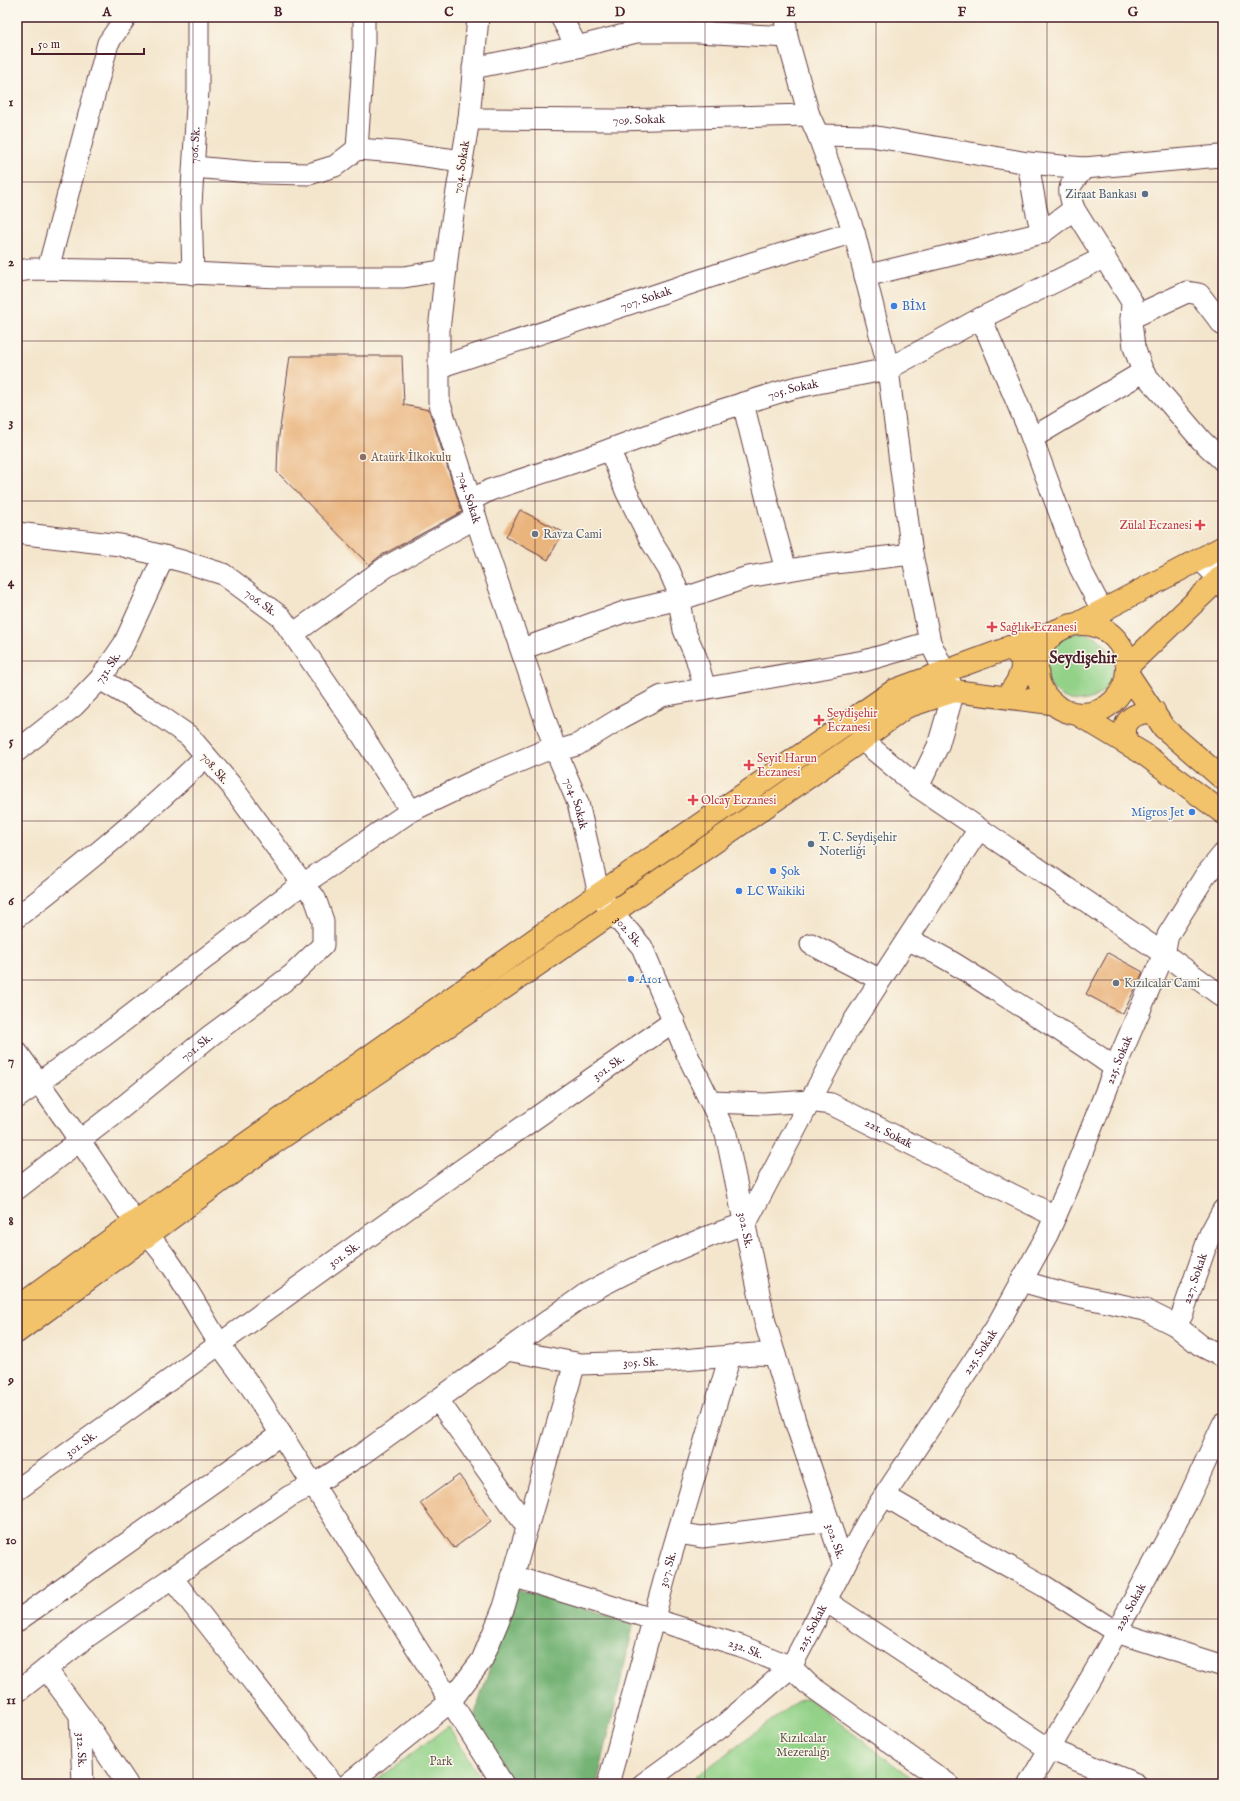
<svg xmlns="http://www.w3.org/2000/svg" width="1240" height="1801" font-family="'IM FELL English',serif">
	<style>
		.green { fill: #92d187; stroke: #6e7859 }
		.forest { fill: #75b374; stroke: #606950 }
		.building { fill: #eab47d }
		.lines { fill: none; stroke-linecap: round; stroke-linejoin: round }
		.minor-casing { stroke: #643d43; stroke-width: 23 }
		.major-casing { stroke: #643d43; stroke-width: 24 }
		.minor { stroke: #fff; stroke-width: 21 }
		.major { stroke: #f2c36a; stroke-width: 22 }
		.grid { fill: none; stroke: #4a1f2b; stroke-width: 1; stroke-opacity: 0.55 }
		.service-dot { fill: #5c6f8a; stroke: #fbf7ec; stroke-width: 1.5 }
		.shop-dot { fill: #3f7fe0; stroke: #fbf7ec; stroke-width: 1.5 }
		.education-dot { fill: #8d6e63; stroke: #fbf7ec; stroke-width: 1.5 }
		.health-dot { fill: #e0444e; stroke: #fbf7ec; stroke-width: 1.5 }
		.worship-dot { fill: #6b7280; stroke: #fbf7ec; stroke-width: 1.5 }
		.labels { text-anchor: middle; stroke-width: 3; stroke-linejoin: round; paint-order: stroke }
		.street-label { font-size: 12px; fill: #4a1f2b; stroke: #fbf7ec }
		.service-label { font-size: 12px; fill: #4e5e75; stroke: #fbf7ec; text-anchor: end }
		.shop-label { font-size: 12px; fill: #366cbe; stroke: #fbf7ec; text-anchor: start }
		.education-label { font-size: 12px; fill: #785e54; stroke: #fbf7ec; text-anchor: start }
		.health-label { font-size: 12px; fill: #be3a42; stroke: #fbf7ec; text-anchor: start }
		.worship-label { font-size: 12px; fill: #5b616d; stroke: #fbf7ec; text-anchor: start }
		.park-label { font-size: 12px; fill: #605447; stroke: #fbf7ec }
		.district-label { font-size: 16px; font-weight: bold; fill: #4a1f2b; stroke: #fbf7ec }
		.neatline { fill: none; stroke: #4a1f2b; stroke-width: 1.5 }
		.grid-label { font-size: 13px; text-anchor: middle; font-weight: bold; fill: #4a1f2b }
	</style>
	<rect width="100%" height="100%" fill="#fbf7ec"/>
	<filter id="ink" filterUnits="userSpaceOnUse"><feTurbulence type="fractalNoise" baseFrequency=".025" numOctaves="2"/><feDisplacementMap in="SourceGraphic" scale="8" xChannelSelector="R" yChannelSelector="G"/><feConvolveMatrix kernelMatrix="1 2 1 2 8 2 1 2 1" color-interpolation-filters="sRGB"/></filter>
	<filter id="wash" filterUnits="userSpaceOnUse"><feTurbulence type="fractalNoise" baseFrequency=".012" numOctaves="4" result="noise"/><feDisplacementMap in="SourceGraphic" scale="16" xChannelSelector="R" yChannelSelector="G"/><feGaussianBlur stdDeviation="0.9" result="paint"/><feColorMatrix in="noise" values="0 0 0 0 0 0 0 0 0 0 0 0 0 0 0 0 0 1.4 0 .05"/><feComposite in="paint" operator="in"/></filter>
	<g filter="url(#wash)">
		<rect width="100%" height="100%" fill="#f4e6cd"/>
		<g class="green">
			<circle cx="1079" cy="667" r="34"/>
			<path d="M 807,1698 L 919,1784 L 686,1784 L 796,1702 Z"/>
			<path d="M 448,1726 L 484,1784 L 372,1784 Z"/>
		</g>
		<path class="forest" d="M 515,1589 L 634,1623 L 597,1784 L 514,1784 L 473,1720 Z"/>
		<g id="blocks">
			<g class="building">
				<path d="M 290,356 L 402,356 L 404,405 L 429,410 L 462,512 L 380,556 L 369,565 L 277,472 L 278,443 Z"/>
				<path d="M 520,510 L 563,532 L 548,560 L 506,537 Z"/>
				<path d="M 1108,953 L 1143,972 L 1123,1014 L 1086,994 Z"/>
				<path d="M 459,1475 L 491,1521 L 454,1548 L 420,1503 Z"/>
			</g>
		</g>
	</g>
	<g filter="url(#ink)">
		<use href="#blocks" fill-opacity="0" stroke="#643d43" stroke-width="1"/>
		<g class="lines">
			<g class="minor-casing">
				<g id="minor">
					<path id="s1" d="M 478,17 L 469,119 L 450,233 L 439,330 L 439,401 L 481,534 L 556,751 L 578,803 L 599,894 L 612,912 L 642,947 L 687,1054 L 726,1134 L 765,1322 L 795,1421 L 844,1566"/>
					<path d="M 561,17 L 577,47"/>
					<path d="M 785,17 L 787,37 L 809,115 L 818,135 L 854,232 L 887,362 L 912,554 L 930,642 L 954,691 L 938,746 L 918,787"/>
					<path d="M 473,68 L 577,47 L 636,32 L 697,32 L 787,37"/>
					<path id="s2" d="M 469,119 L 617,120 L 809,115"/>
					<path d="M 818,135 L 871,136 L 1028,163 L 1084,168 L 1220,156 L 1223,157"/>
					<path d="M 357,149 L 364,46 L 364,17"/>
					<path d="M 1028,163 L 1036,209 L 1042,233"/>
					<path d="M 194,167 L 261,173 L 309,174 L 335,166 L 357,149 L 397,152 L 462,161"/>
					<path d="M 1084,168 C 1069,188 1066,185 1074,209 L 1132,302 L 1131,322 L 1134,347 L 1143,372 L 1201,440 L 1223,461"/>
					<path d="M 48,269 L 108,43 L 126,17"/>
					<path d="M 17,271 L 33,269 L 149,271 L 279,277 L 404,277 L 446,270"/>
					<path id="s3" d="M 193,274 L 191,205 L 198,90 L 198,17"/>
					<path d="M 865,276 L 1042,233 L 1074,209"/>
					<path d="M 981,318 L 1030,433 L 1080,568 L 1103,612"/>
					<path d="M 1131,318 L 1187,292 L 1199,294 L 1223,325"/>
					<path id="s4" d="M 439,367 L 755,262 L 854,232"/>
					<path d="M 743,403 L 770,512 L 786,570"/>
					<path d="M 1032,438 L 1143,372"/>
					<path d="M 610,450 L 626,491 L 651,541 L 669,570 L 677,589 L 684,630 L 696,657 L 705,689"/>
					<path id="s5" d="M 471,500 L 490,490 L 584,459 L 689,420 L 793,388 L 888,369 L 981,318 L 1105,257"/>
					<path id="s6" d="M 17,533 L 120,545 L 182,561 L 223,574 L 281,617 L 355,724 L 411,811"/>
					<path d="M 1201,560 L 1223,583"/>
					<path d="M 293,634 L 386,567 L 476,518"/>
					<path d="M 522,649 L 624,612 L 688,597 L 748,577 L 818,565 L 912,554"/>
					<path d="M 862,740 L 918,787 L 1164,954 L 1223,997"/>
					<path id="s7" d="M 17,751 L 74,706 L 100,679 L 124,644 L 164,556"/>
					<path d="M 17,917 C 82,867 147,814 206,756"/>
					<path d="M 907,940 C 939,952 968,972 997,991 C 1037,1016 1077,1040 1115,1068"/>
					<path d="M 811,944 L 875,977"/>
					<path d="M 17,1052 L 69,1125 L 135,1222 C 173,1258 192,1300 219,1343 C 229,1359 242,1374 253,1390 L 503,1784"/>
					<path d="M 17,1098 L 104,1036 L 290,893 L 411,811 L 489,774 L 544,751 L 556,751 L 577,745 L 621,718 L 662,696 L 864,661 L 930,642"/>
					<path id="s8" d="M 711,1102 L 765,1104 L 810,1101 L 831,1104 L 1045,1211 L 1056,1215"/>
					<path id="s9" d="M 17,1189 L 119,1110 L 210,1036 L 292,975 L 323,945 L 323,921 L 315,898 L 298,877 L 230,784 L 189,736 L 147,707 L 100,679"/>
					<path d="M 1021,1281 L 1063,1293 L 1145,1310 L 1175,1325 L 1200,1345 L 1223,1357"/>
					<path id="s10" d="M 1175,1325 L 1182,1315 L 1210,1234 L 1223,1210"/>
					<path id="s11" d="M 507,1350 L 581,1364 L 670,1361 L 755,1354 L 775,1355"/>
					<path d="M 438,1400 L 527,1527"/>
					<path id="s12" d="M 17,1490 L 454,1175 L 674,1021"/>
					<path d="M 885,1496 L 933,1524 L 1044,1586 L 1116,1632 L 1223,1666"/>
					<path d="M 678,1533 L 702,1537 L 828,1521"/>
					<path id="s13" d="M 512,1576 L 741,1646 L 791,1667 L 808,1684 L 948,1784"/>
					<path d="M 172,1578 L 333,1784"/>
					<path d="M 826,1601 L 1049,1749 L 1136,1784"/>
					<path d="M 17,1621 L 281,1434"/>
					<path d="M 46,1669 L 94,1734 L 127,1784"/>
					<path d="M 17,1692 L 88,1636 L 290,1496 L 313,1485 L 362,1454 L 584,1295 C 636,1266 690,1242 746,1223 L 846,1033 L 979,829"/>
					<path id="s14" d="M 80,1715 L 83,1784"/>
					<path d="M 348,1784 L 450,1702 L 482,1660 L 504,1607 L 575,1363"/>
					<path id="s15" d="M 608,1784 L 669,1563 L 730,1356"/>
					<path id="s16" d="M 643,1784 L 724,1725 L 791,1667 L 867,1522 L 995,1329 L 1047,1235 L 1068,1188 L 1115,1068 L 1164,954 L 1168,935 L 1205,876 L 1223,854"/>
					<path id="s17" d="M 1029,1784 L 1099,1664 L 1186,1504 L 1223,1424"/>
				</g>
			</g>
			<g class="major-casing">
				<g id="major">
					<circle cx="1082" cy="669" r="45"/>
					<path d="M 1077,624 L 1223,547"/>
					<path d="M 1128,666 L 1223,575"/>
					<path d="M 1128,674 L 1164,728 L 1223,779"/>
					<path d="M 1006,697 C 1014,688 1028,669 1019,656 C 1017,653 1012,650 1009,647"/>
					<path d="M 1079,715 L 1144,754 L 1223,813"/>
					<path d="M 1128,744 C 1127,741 1125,736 1125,732 C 1124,716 1142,712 1154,711"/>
					<path d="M 17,1308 L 135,1222 L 599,894 L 895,690 L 1063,628"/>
					<path d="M 17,1332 L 266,1148 L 485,1001 L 862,740 L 906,707 L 954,691 L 1051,703"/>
				</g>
			</g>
			<use href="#minor" class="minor"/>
			<use href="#major" class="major"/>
		</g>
	</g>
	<path class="grid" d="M 193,17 L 193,1784M 364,17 L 364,1784M 535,17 L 535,1784M 705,17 L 705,1784M 876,17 L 876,1784M 1047,17 L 1047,1784M 17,182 L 1223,182M 17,341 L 1223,341M 17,501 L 1223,501M 17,661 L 1223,661M 17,821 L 1223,821M 17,980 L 1223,980M 17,1140 L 1223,1140M 17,1300 L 1223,1300M 17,1460 L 1223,1460M 17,1619 L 1223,1619"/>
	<g class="service-dot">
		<circle cx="1145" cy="194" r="4"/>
		<circle cx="811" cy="844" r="4"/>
	</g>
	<g class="shop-dot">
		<circle cx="894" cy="306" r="4"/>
		<circle cx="1192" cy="812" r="4"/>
		<circle cx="773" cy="871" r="4"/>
		<circle cx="739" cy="891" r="4"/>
		<circle cx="631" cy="979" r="4"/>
	</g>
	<circle class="education-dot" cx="363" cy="457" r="4"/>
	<g class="health-dot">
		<path d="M1198 519h4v4h4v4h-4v4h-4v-4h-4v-4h4z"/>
		<path d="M990 621h4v4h4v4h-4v4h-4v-4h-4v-4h4z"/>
		<path d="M817 714h4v4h4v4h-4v4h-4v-4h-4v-4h4z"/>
		<path d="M747 759h4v4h4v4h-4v4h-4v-4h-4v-4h4z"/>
		<path d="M691 794h4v4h4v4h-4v4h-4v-4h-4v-4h4z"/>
	</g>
	<g class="worship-dot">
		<circle cx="535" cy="534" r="4"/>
		<circle cx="1116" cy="983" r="4"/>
	</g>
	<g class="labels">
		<g class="street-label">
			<text dy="4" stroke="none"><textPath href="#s2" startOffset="170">709. Sokak</textPath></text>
			<text dy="4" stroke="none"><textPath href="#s3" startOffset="129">706. Sk.</textPath></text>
			<text transform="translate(461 167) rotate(-81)" y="4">704. Sokak</text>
			<text dy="4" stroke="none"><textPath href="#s4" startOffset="218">707. Sokak</textPath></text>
			<text dy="4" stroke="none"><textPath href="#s5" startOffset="341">705. Sokak</textPath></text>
			<text dy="4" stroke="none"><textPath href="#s1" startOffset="488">704. Sokak</textPath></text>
			<text dy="4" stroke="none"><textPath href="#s6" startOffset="258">706. Sk.</textPath></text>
			<text dy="4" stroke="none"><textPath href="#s7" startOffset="124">731. Sk.</textPath></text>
			<text transform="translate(215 768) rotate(50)" y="4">708. Sk.</text>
			<text dy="4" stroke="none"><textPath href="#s1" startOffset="812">704. Sokak</textPath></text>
			<text dy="4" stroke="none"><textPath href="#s1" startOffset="953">302. Sk.</textPath></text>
			<text dy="4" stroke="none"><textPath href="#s9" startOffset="229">701. Sk.</textPath></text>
			<text dy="4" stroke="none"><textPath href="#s16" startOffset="881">225. Sokak</textPath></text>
			<text dy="4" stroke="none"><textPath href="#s12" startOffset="727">301. Sk.</textPath></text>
			<text dy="4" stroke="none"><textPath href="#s8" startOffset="185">221. Sokak</textPath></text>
			<text dy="4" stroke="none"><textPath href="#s1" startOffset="1277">302. Sk.</textPath></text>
			<text dy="4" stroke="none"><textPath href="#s12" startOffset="403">301. Sk.</textPath></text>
			<text dy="4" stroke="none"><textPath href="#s10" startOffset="51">227. Sokak</textPath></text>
			<text dy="4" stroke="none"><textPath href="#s16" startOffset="557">225. Sokak</textPath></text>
			<text dy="4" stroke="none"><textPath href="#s11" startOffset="135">305. Sk.</textPath></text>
			<text dy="4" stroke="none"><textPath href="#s12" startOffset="79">301. Sk.</textPath></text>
			<text dy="4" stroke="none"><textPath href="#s1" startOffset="1601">302. Sk.</textPath></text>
			<text dy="4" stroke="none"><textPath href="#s15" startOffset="223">307. Sk.</textPath></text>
			<text dy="4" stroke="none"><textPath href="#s17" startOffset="204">229. Sokak</textPath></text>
			<text dy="4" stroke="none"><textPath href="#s16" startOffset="233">225. Sokak</textPath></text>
			<text dy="4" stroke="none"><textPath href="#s13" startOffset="245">232. Sk.</textPath></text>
			<text dy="4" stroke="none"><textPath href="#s14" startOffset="35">312. Sk.</textPath></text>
		</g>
		<g class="service-label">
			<text x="1137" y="198">Ziraat Bankası</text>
			<text x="819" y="841" text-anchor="start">T. C. Seydişehir<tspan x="819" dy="14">Noterliği</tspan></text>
		</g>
		<g class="shop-label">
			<text x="902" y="310">BİM</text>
			<text x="1184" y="816" text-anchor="end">Migros Jet</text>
			<text x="781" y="875">Şok</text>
			<text x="747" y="895">LC Waikiki</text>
			<text x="639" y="983">A101</text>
		</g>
		<g class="education-label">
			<text x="371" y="461">Ataürk İlkokulu</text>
		</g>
		<g class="health-label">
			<text x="1192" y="529" text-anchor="end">Zülal Eczanesi</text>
			<text x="1000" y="631">Sağlık Eczanesi</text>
			<text x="827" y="717">Seydişehir<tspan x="827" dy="14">Eczanesi</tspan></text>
			<text x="757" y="762">Seyit Harun<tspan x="757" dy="14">Eczanesi</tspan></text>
			<text x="701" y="804">Olcay Eczanesi</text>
		</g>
		<g class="worship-label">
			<text x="543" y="538">Ravza Cami</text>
			<text x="1124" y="987">Kızılcalar Cami</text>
		</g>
		<g class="park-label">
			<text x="803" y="1742">Kızılcalar<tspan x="803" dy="14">Mezeralığı</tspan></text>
			<text x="441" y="1765">Park</text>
		</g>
		<g class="district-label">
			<text x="1083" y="663">Seydişehir</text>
		</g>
	</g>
	<rect width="1240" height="1801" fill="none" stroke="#fbf7ec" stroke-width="44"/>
	<path d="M32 48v6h112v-6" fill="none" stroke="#4a1f2b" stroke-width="2"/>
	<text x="38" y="48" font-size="12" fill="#4a1f2b" stroke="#fbf7ec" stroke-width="3" paint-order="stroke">50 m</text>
	<rect x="22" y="22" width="1196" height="1757" class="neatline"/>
	<g class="grid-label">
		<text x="107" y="16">A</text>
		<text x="278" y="16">B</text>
		<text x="449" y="16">C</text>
		<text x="620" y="16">D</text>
		<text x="791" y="16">E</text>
		<text x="962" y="16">F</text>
		<text x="1133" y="16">G</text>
		<text x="11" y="106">1</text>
		<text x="11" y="266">2</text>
		<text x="11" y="426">3</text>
		<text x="11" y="586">4</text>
		<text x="11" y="745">5</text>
		<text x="11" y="905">6</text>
		<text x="11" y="1065">7</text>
		<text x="11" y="1225">8</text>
		<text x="11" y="1384">9</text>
		<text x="11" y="1544">10</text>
		<text x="11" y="1704">11</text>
	</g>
</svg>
